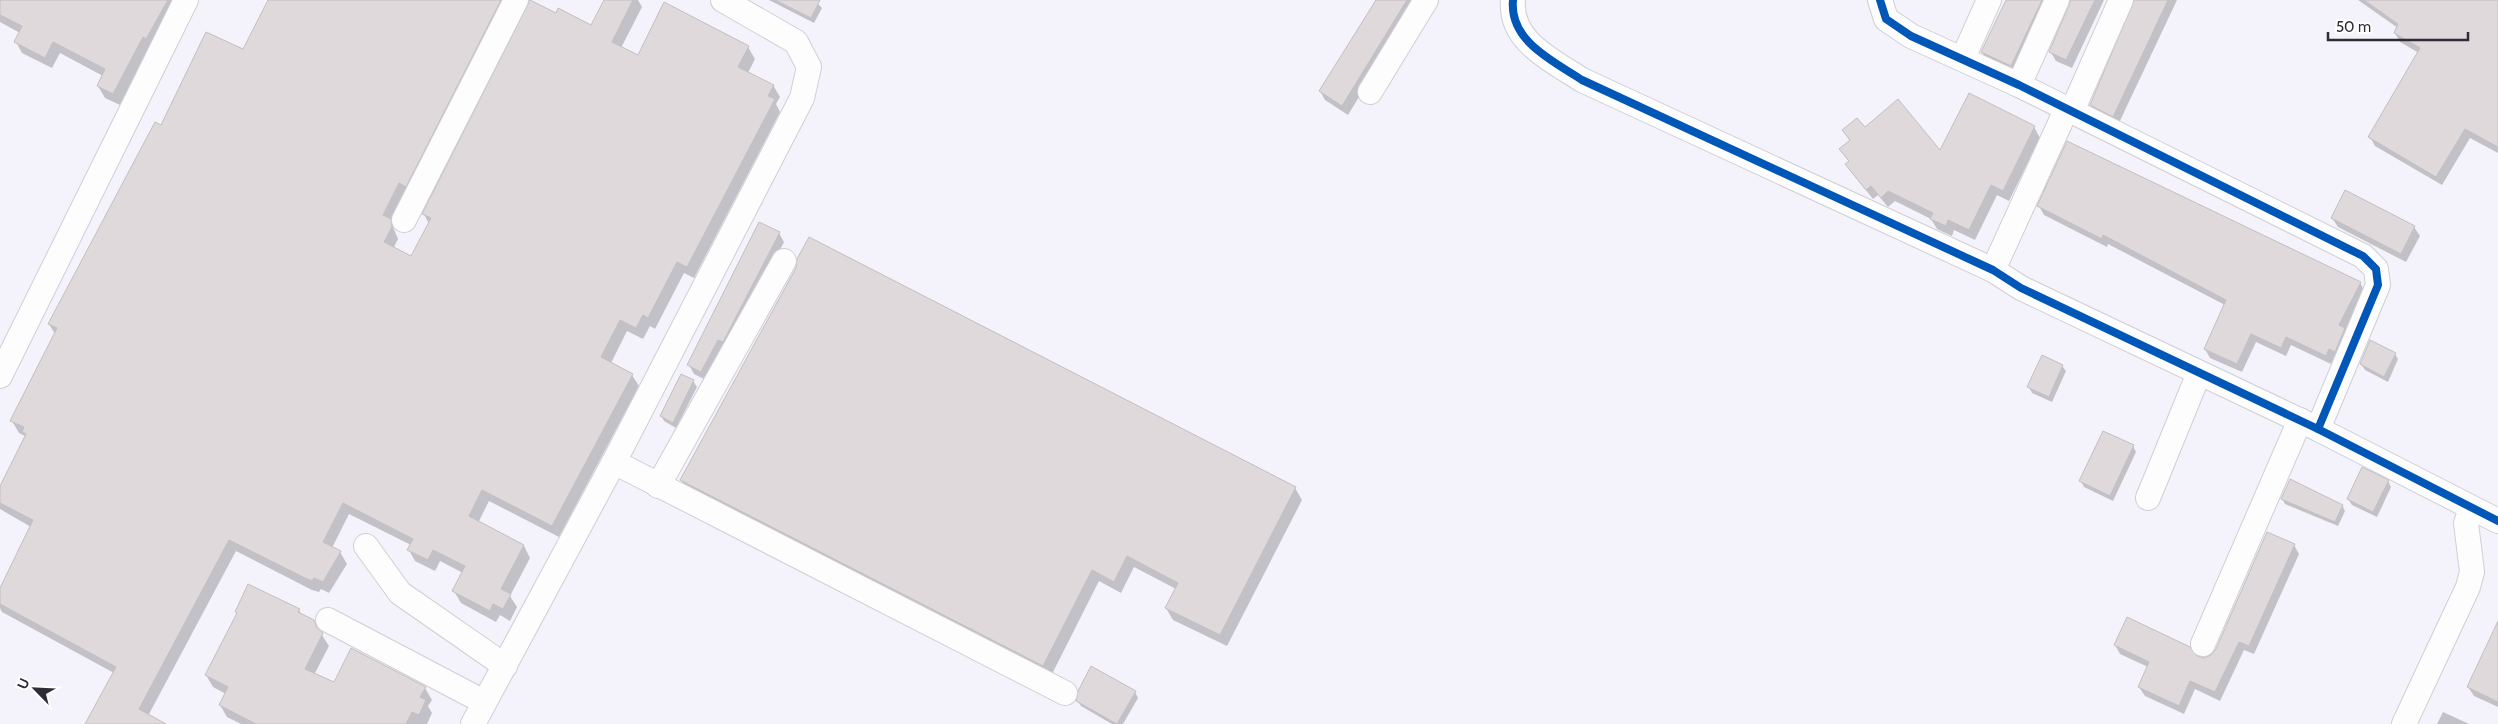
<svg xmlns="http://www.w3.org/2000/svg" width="2498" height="724" font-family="Cabin,sans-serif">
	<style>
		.shadow { fill: #0003 }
		.building { fill: #dfd9db; stroke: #c4bec0 }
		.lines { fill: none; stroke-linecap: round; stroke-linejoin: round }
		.minor-casing { stroke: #d0ced6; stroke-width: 26 }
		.minor { stroke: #fdfdfe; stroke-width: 24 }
		.cycleway-casing { stroke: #fff; stroke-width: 11 }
		.cycleway { stroke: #0057b8; stroke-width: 8 }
	</style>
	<rect width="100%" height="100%" fill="#f4f2fa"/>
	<g class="shadow">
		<path d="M 0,0 L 180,0 L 150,48 L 120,105 L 105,98 L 98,86 L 103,76 L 60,53 L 52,68 L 22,53 L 16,42 L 20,33 L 0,22 Z"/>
		<path d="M 270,0 L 517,0 L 391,222 L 398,239 L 393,249 L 412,258 L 429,224 L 424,214 L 557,14 L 592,27 L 605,0 L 638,0 L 642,7 L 621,48 L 638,57 L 748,47 L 755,59 L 748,73 L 773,85 L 780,97 L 776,104 L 780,112 L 694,278 L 684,273 L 655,329 L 650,326 L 643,339 L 627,331 L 611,363 L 632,375 L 639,386 L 559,537 L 489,501 L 479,521 L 524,546 L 530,558 L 510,596 L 517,607 L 510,621 L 500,615 L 496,622 L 461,603 L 454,591 L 463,573 L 440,561 L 435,571 L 415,561 L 409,550 L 411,545 L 349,514 L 332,548 L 340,552 L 347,564 L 329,593 L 321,589 L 319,592 L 312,590 L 236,551 L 148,716 L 163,724 L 87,724 L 114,673 L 2,612 L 0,608 L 0,591 L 31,527 L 0,509 L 0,488 L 25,436 L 19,433 L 12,421 L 55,334 L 49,324 L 162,127 L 244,51 Z"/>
		<path d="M 769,0 L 814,0 L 822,8 L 814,23 Z"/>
		<path d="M 1377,0 L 1418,0 L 1348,115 L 1325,100 L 1320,91 Z"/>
		<path d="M 2007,0 L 2052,0 L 2016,74 L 1987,61 L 1982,52 Z"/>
		<path d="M 2072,0 L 2104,0 L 2072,68 L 2056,61 L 2050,51 Z"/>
		<path d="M 2135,0 L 2177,0 L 2118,125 L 2096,114 L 2091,105 Z"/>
		<path d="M 2358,0 L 2498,0 L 2498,153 L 2470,138 L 2442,185 L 2375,146 L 2370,137 L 2419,53 L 2400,42 L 2395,33 L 2398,28 Z"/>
		<path d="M 2034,127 L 2040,138 L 2009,201 L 1997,195 L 1975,240 L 1954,230 L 1952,236 L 1937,229 L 1931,219 L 1895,201 L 1888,207 L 1878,195 L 1873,199 L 1853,174 L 1847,164 L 1849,162 L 1841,149 L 1850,142 L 1844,130 L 1865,129 L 1940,152 Z"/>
		<path d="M 2039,206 L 2360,283 L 2365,292 L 2346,330 L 2350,337 L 2340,360 L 2334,357 L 2331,364 L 2291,345 L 2286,356 L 2256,342 L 2242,372 L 2210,358 L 2205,349 L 2225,305 L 2108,244 L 2107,247 L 2044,215 Z"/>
		<path d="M 2332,218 L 2414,227 L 2420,236 L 2406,262 L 2338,227 Z"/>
		<path d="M 779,233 L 784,242 L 728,350 L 706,380 L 694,374 L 689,365 Z"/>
		<path d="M 2395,354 L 2398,359 L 2388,382 L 2365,370 L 2361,364 Z"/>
		<path d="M 2062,366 L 2066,371 L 2052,402 L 2032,393 L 2029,387 Z"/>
		<path d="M 681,375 L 693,381 L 697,387 L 676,428 L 664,421 L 661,415 Z"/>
		<path d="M 2133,446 L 2136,452 L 2113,501 L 2084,487 L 2081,481 Z"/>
		<path d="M 681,480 L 1295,488 L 1302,500 L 1227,646 L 1173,620 L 1166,608 L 1176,589 L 1134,567 L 1121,593 L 1099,581 L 1050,678 L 688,492 Z"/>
		<path d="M 2388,481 L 2391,487 L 2377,517 L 2352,505 L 2348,499 Z"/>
		<path d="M 2282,498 L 2342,505 L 2345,511 L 2338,526 L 2285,504 Z"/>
		<path d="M 2294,545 L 2299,554 L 2254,654 L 2244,650 L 2220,701 L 2195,689 L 2184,714 L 2145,696 L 2139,687 L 2148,667 L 2120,654 L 2115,645 L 2204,659 L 2212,656 Z"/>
		<path d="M 299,610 L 302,616 L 313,621 L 329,646 L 314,675 L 334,684 L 425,688 L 432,700 L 428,706 L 432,713 L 427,724 L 241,724 L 227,717 L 220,705 L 226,694 L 213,687 L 206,675 L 237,614 L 236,612 Z"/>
		<path d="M 2498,624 L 2498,707 L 2474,696 L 2468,687 Z"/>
		<path d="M 1135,692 L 1138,698 L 1123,724 L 1112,724 L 1081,706 L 1077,700 Z"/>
		<path d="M 2443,712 L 2469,724 L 2437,724 Z"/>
	</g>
	<g class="building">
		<path d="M 0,0 L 168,0 L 146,39 L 143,37 L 113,94 L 97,86 L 105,69 L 53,42 L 45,58 L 14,42 L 22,26 L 0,15 Z"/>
		<path d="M 268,0 L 501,0 L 406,187 L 399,183 L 383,215 L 391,219 L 392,227 L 384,242 L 411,256 L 431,218 L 422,214 L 530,0 L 556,13 L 558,8 L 591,25 L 604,0 L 633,0 L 612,42 L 638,55 L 664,2 L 749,46 L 738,67 L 774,85 L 768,96 L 775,99 L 687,267 L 677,262 L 648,318 L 643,315 L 636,328 L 620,320 L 601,357 L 633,374 L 552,526 L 482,490 L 469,516 L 524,545 L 501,589 L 511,594 L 503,609 L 493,604 L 490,611 L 452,591 L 465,566 L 433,550 L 428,560 L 407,550 L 413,539 L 343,503 L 323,542 L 341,551 L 323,582 L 314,578 L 312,581 L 305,578 L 229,540 L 139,709 L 166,724 L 85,724 L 116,667 L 0,604 L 0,588 L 33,520 L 0,503 L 0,486 L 26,434 L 22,432 L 24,427 L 10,421 L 57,328 L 48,324 L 155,122 L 161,125 L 206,32 L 243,49 Z"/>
		<path d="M 775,0 L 820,0 L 811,18 Z"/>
		<path d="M 1376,0 L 1407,0 L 1342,106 L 1319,91 Z"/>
		<path d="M 2006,0 L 2042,0 L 2011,66 L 1981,52 Z"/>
		<path d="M 2071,0 L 2095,0 L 2066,60 L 2049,52 Z"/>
		<path d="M 2134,0 L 2168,0 L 2113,117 L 2090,105 Z"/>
		<path d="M 2364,0 L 2498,0 L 2498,147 L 2465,129 L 2436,177 L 2368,137 L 2420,48 L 2394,33 L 2398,24 Z"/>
		<path d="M 1969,93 L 2035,126 L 2003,191 L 1991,185 L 1969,230 L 1948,220 L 1946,226 L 1930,219 L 1933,213 L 1888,191 L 1881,198 L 1871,186 L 1866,190 L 1845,164 L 1849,161 L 1839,149 L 1850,140 L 1842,130 L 1857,118 L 1865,127 L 1898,99 L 1940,150 Z"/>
		<path d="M 2067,141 L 2361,282 L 2339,325 L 2345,328 L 2335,352 L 2329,349 L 2326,356 L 2286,337 L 2281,348 L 2251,334 L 2237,364 L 2204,349 L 2226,300 L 2103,235 L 2102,239 L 2037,206 Z"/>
		<path d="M 2345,190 L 2415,226 L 2401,254 L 2331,218 Z"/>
		<path d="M 759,222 L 780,232 L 723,342 L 718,340 L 701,372 L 687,365 Z"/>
		<path d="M 809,237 L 1296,487 L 1220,635 L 1165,608 L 1178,583 L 1127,556 L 1114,582 L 1092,570 L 1043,666 L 680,480 L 796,268 L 797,259 Z"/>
		<path d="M 2370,340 L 2396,353 L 2384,377 L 2360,364 Z"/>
		<path d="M 2042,355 L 2063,365 L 2049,397 L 2027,387 Z"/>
		<path d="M 681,374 L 694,380 L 673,423 L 660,416 Z"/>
		<path d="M 2103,431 L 2134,445 L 2110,496 L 2079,481 Z"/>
		<path d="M 2362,467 L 2389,480 L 2373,512 L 2347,499 Z"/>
		<path d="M 2290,479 L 2343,505 L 2335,522 L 2281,499 Z"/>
		<path d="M 2267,532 L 2295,544 L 2249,646 L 2239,642 L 2215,692 L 2190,681 L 2179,706 L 2138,687 L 2149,662 L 2114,645 L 2127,617 L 2190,647 L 2197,656 L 2204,658 L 2211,655 L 2216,649 Z"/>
		<path d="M 248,584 L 300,609 L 298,612 L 314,620 L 317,628 L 323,633 L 305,669 L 334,682 L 351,648 L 426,687 L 420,697 L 426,700 L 419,715 L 412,712 L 406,724 L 256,724 L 219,705 L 228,687 L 205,675 L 237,613 L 235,612 Z"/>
		<path d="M 2498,621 L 2498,702 L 2467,687 Z"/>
		<path d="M 1091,666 L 1136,691 L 1117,724 L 1076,701 L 1078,691 Z"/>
	</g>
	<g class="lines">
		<g class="minor-casing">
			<g id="minor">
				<path d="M 1513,0 C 1509,41 1553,61 1582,80 L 1993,270 L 2021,288 L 2318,429 L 2498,521"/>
				<path d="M 1880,0 L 1886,19 L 1911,36 L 2019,85 L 2363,256 L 2376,269 L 2378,285 L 2318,429"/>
				<path d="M 1963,58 L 1989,0"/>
				<path d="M 2019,85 L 2057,0"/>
				<path d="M 1370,92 L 1426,0"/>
				<path d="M 2072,111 L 2121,0"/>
				<path d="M 404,220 L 516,0"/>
				<path d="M 1993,270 L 2067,108"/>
				<path d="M 0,376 L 186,0"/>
				<path d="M 614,462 L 1065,693"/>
				<path d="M 658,486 L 784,261"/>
				<path d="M 2148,498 L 2199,373"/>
				<path d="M 366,546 L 400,593 L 505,666"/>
				<path d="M 328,620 L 484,702"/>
				<path d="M 2203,644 L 2300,420"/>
				<path d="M 473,724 L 614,462 L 802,98 L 809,67 L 796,42 L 723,0"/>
				<path d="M 2404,724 L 2468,587 L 2472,572 L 2466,523 L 2471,509"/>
			</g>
		</g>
		<use href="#minor" class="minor"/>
		<g class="cycleway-casing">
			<g id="cycleway">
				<path d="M 1513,0 C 1509,41 1553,61 1582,80 L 1993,270 L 2021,288 L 2318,429 L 2498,521"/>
				<path d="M 1880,0 L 1886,19 L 1911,36 L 2019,85 L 2363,256 L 2376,269 L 2378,285 L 2318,429"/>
			</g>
		</g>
		<use href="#cycleway" class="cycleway"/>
	</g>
	<g transform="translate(35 689) rotate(294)" stroke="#ffffff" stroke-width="4" paint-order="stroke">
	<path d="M0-4L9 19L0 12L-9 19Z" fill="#2e2c35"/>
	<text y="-8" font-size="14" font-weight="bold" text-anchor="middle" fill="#2e2c35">U</text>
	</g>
	<path d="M2328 32v8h140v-8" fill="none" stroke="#2e2c35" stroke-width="2.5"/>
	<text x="2336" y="32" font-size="15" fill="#2e2c35" stroke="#ffffff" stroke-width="4" paint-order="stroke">50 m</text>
</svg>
